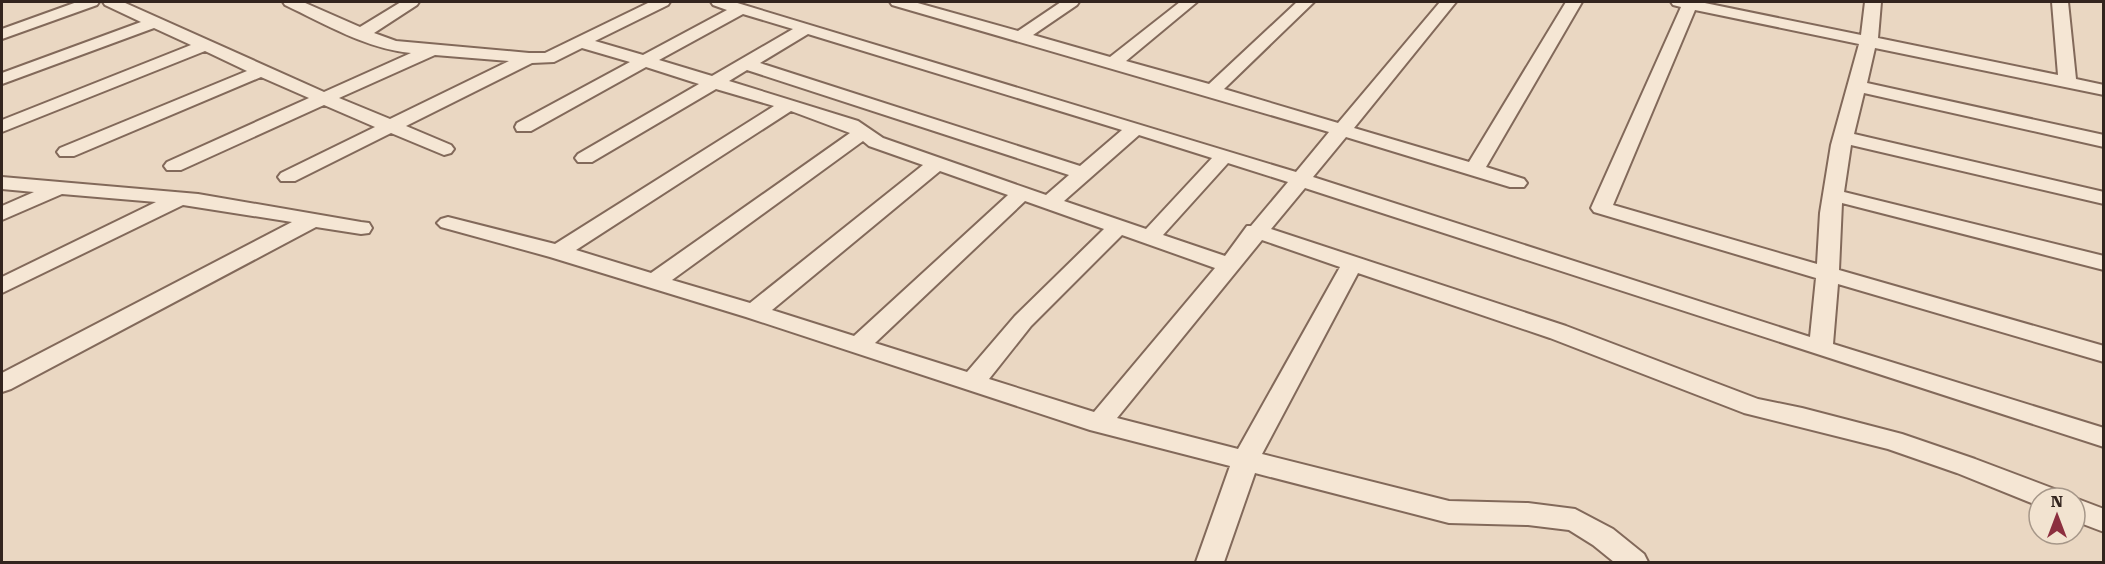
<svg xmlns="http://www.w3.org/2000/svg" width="2105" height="564" font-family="'Roboto Serif',serif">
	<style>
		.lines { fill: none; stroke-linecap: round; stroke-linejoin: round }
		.street-casing { stroke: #82695a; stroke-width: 4 }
		.street { fill: #f5e6d4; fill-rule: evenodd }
	</style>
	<rect width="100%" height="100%" fill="#ead7c2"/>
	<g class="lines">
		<g class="street-casing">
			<g id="street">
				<path d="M 77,2 L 99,2 L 97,5 L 2,39 L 2,29 Z"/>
				<path d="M 103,2 L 123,2 L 324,92 L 411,53 C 367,49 325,24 285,5 L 283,2 L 303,2 L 360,27 L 401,2 L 419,2 L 417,5 L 374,33 L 396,41 L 529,53 L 545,53 L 650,2 L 670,2 L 668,5 L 595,41 L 643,55 L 727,10 L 713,5 L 711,2 L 734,2 L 1296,172 L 1329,132 L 892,5 L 890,2 L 914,2 L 1018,31 L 1061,2 L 1079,2 L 1077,5 L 1033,35 L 1110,57 L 1180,2 L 1197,2 L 1126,61 L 1209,84 L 1297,2 L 1314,2 L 1224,89 L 1338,123 L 1440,2 L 1456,2 L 1354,128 L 1469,162 L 1566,2 L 1582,2 L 1486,167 L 1524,179 L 1527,183 L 1524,187 L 1510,187 L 1346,137 L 1313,177 L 1810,337 L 1816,278 L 1594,212 L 1591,208 L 1681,7 L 1673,5 L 1671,2 L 1700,2 L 1861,35 L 1865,2 L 1881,2 L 1878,38 L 2058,75 L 2052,2 L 2068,2 L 2076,79 L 2104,85 L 2104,95 L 1875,48 L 1867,83 L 2104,135 L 2104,147 L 1864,93 L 1854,134 L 2104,192 L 2104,204 L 1851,145 L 1844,192 L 2104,256 L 2104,270 L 1842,203 L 1839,270 L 2104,346 L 2104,362 L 1838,284 L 1833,344 L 2104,428 L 2104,447 L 1305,188 L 1271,229 L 1566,326 L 1758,399 L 1802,408 L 1902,434 L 1975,459 L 2057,490 L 2061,498 L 2039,498 L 2039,506 L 1957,473 L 1888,449 L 1744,413 L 1550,338 L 1358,273 L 1262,454 L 1449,501 L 1528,503 L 1575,509 L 1613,529 L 1644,554 L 1648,562 L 1614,562 L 1593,545 L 1569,530 L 1528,525 L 1449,523 L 1255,473 L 1224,562 L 1196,562 L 1230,466 L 1090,430 L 746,317 L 550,257 L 441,227 L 437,223 L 441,219 L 448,217 L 555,244 L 774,106 L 716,89 L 592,162 L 578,162 L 575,158 L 578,154 L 699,84 L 646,67 L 531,131 L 517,131 L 515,127 L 517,123 L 630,62 L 582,48 L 554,62 L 532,63 L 406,126 L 451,145 L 454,149 L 451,153 L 444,155 L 391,133 L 295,181 L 281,181 L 278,177 L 281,173 L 375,127 L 324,105 L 181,170 L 167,170 L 164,166 L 167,162 L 309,98 L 261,77 L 74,156 L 60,156 L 57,152 L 60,148 L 247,71 L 205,51 L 2,132 L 2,120 L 191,45 L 154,28 L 2,84 L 2,73 L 141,22 L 105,5 ZM 1695,10 L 1859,44 L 1831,145 L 1820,213 L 1817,264 L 1613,205 ZM 743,14 L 793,29 L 712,76 L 659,60 ZM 808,34 L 1122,130 L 1080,166 L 760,63 ZM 435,55 L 509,61 L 390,119 L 339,98 ZM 747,70 L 1069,175 L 1046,195 L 883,138 L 858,121 L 729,81 ZM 791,111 L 850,133 L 651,273 L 576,250 ZM 1139,135 L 1212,158 L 1146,229 L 1064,201 ZM 863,141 L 869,146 L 923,165 L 750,303 L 672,280 ZM 1228,163 L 1288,182 L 1251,226 L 1247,226 L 1225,256 L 1163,235 ZM 940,171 L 1008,195 L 854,336 L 772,310 ZM 1025,201 L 1104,229 L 1015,316 L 967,372 L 875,343 ZM 1122,235 L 1215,268 L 1094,412 L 989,379 L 1031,326 ZM 1262,240 L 1340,267 L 1238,449 L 1117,418 Z"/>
				<path d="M 2,177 L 198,194 L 361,222 L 369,223 L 372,228 L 369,233 L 361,234 L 316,227 L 11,389 L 2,392 L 2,373 L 292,222 L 183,205 L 2,293 L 2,277 L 156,202 L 62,194 L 2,220 L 2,206 L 34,192 L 2,189 Z"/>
				<path d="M 2075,498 L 2104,509 L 2104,532 L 2075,521 Z"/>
			</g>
		</g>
		<use href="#street" class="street"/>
	</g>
	<rect width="2105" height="564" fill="none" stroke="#33241e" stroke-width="6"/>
	<g transform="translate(2057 516)"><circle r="28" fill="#f2e3d0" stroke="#a69789" stroke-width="1.5"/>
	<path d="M0-4.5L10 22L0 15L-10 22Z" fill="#8c2f3f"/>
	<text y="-9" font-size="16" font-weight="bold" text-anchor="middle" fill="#33241e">N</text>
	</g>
</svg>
